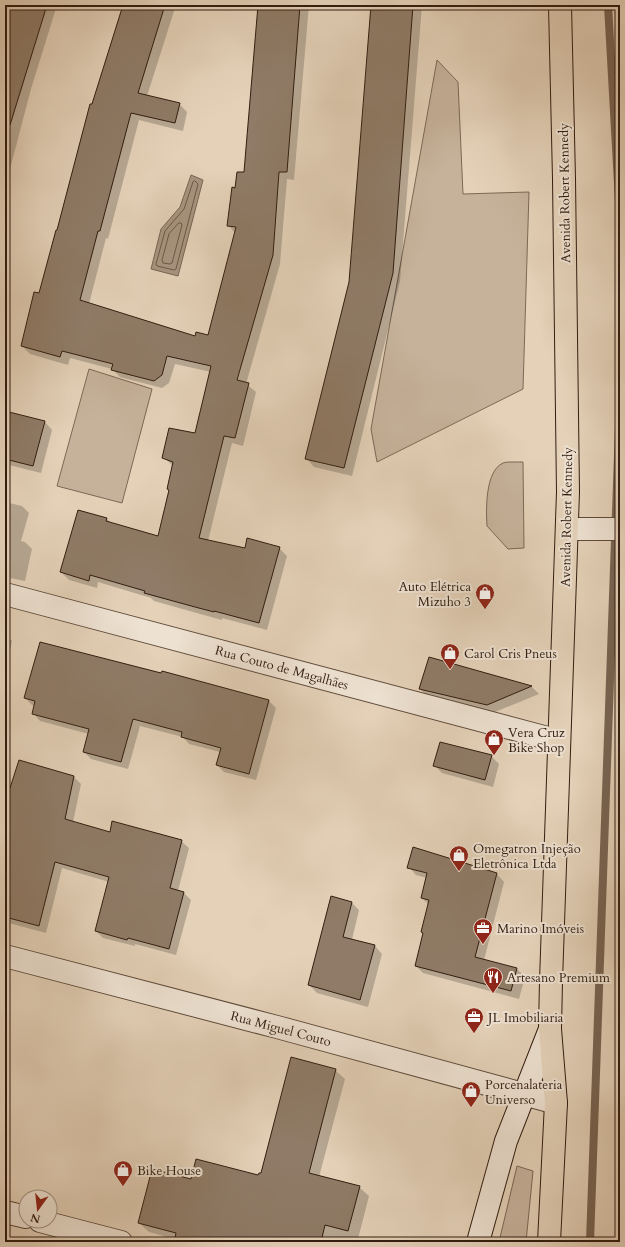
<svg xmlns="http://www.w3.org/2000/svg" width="625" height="1247" font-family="Cardo,serif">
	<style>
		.green { fill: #c6b29b; stroke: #7c6856 }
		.water { fill: #a7947f; stroke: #786453 }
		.shadow { fill: #0003 }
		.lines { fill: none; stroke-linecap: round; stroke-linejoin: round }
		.shore { stroke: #6c5848; stroke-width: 1 }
		.stream { stroke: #786453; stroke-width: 8 }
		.building { fill: #8f7b67; stroke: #321d10 }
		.street-casing { stroke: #5e4a3a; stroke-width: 24 }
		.secondary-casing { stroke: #321d10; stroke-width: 24 }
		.primary-casing { stroke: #321d10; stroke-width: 24 }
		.street { stroke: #ede1d1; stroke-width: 22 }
		.secondary { stroke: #ede1d1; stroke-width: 22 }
		.primary { stroke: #e4d1b8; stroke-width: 22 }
		.labels { text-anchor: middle; stroke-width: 4; stroke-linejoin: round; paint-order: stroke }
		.street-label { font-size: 13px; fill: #321d10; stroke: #ede1d1 }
		.poi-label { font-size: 13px; fill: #321d10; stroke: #ede1d1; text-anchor: start }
	</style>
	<rect width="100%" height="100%" fill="#e4d1b8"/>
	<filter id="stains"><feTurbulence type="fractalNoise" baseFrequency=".005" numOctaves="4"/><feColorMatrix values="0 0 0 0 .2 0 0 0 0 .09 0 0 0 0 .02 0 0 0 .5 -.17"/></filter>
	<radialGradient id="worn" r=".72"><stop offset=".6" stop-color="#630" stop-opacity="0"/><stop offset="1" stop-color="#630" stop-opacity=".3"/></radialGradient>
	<g class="green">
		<path d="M 437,60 L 458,82 L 463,194 L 529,192 L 523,389 L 377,462 L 371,429 Z"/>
		<path d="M 89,369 L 152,389 L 122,503 L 57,486 Z"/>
		<path d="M 512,462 L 523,462 L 524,548 L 508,549 L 487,526 C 486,510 485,471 503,463 C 505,462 510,462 512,462 Z"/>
		<path d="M 517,1166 L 533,1171 L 526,1242 L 499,1242 Z"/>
	</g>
	<path class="water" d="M 191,175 L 203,180 L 178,276 L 151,269 L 161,229 L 180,207 Z"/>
	<g class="shadow">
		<path d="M 6,5 L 57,5 L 31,89 L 5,188 Z"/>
		<path d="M 124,5 L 176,5 L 147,96 L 179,104 L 187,112 L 183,131 L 139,120 L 108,239 L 106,238 L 89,304 L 195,337 L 208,336 L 235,233 L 228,225 L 235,189 L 245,173 L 259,5 L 309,5 L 294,180 L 287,179 L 280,264 L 246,384 L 256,392 L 243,446 L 232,443 L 208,541 L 245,550 L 279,548 L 287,556 L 267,630 L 222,618 L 222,620 L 204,615 L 154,601 L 151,598 L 98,582 L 97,588 L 69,580 L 61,572 L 107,519 L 111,523 L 159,537 L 170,491 L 173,466 L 163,457 L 196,434 L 211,372 L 175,364 L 169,383 L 162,388 L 120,377 L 112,369 L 70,358 L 68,365 L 30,354 L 22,346 L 40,294 L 93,105 Z"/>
		<path d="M 372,5 L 422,5 L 400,281 L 352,476 L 314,467 L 307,459 L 350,283 Z"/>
		<path d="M 5,412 L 45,422 L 52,430 L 41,473 L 5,464 Z"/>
		<path d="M 5,502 L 22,506 L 29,513 L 21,541 L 25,542 L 32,549 L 25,581 L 5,577 Z"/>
		<path d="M 5,634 L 12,641 L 5,672 Z"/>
		<path d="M 430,658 L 532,687 L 539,694 L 495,712 L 428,697 L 420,689 Z"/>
		<path d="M 25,698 L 269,701 L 276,708 L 256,780 L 224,772 L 217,765 L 220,752 L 189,744 L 183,737 L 140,726 L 128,769 L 91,759 L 84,752 L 89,734 L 40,721 L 33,713 L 35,706 L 32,705 Z"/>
		<path d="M 491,756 L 499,764 L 493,787 L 442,773 L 435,766 Z"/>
		<path d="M 74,777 L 81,784 L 73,822 L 110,833 L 181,841 L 189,848 L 178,891 L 184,893 L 191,900 L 176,955 L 135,944 L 135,946 L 103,938 L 96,931 L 109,882 L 62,868 L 46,933 L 5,922 L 5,787 L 11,789 Z"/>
		<path d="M 409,867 L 497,874 L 504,882 L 484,960 L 517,969 L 525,977 L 519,999 L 423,973 L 416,966 L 424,934 L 429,905 L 422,898 L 427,878 L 416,875 Z"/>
		<path d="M 352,903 L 359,910 L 352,940 L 375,946 L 382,954 L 368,1007 L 317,993 L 309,985 Z"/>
		<path d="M 335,1070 L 345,1079 L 319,1177 L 359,1187 L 369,1196 L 358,1239 L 351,1238 L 350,1242 L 181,1242 L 178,1240 L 149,1232 L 139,1223 L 191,1180 L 259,1176 Z"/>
	</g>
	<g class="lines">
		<g class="shore">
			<path d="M 195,181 L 198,184 L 176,269 L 174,270 L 157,266 L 156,264 L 165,231 L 184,209 L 193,182 Z"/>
			<path d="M 179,223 L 181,223 L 182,225 L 172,263 L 170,264 L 163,263 L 162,260 L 169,234 Z"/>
		</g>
		<g class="stream">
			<path d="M 608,5 L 620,219"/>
			<path d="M 590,1242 L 620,399"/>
		</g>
	</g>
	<g class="building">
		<path d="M 5,5 L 47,5 L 10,125 L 5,124 Z"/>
		<path d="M 123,5 L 165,5 L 138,93 L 180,103 L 175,123 L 131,113 L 100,231 L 98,231 L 80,300 L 195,336 L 196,332 L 208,335 L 236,227 L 227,226 L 232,187 L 235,188 L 237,172 L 244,172 L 258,5 L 300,5 L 287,172 L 279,172 L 273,255 L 237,380 L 249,383 L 235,438 L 224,436 L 199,538 L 245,548 L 247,538 L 280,547 L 259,623 L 214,611 L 214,612 L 195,607 L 144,593 L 145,591 L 90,575 L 89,581 L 60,572 L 78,510 L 107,518 L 106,521 L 158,536 L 169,490 L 167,489 L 173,462 L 162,458 L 169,428 L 195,433 L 211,366 L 167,356 L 162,375 L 154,381 L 111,370 L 113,364 L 62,351 L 60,357 L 21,346 L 34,292 L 39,293 L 56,230 L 57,230 L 90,104 L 92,104 Z"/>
		<path d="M 371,5 L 413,5 L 393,273 L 344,468 L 305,459 L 349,282 Z"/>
		<path d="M 5,411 L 45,421 L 33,466 L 5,459 Z"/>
		<path d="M 40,642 L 161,673 L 162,671 L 269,700 L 249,774 L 216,765 L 221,748 L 181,737 L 182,732 L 133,719 L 121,762 L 83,752 L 89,729 L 32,714 L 35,701 L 24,698 Z"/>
		<path d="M 429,657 L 532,686 L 487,705 L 419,689 Z"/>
		<path d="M 440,742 L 492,755 L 485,780 L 433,766 Z"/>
		<path d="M 19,760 L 74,776 L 65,819 L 110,832 L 112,821 L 182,840 L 170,888 L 184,892 L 169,949 L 128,938 L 127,940 L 95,931 L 109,877 L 55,862 L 39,926 L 5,917 L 5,786 L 10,788 Z"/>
		<path d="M 413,847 L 497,873 L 475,957 L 517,968 L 511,991 L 415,966 L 423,933 L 421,932 L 429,900 L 421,898 L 427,873 L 407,868 Z"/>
		<path d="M 331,896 L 352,902 L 343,937 L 375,945 L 360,1000 L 308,985 Z"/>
		<path d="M 291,1057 L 336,1069 L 309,1173 L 360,1186 L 348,1231 L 325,1225 L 321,1242 L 191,1242 L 175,1238 L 176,1233 L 138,1223 L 152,1169 L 191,1179 L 196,1159 L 258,1175 L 259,1173 L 261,1173 Z"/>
	</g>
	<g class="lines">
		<g class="street-casing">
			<g id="street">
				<path d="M 567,529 L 620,529"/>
				<path d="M 5,594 L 559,741"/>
				<path d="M 5,956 L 277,1027 L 556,1103"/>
				<path d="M 5,1212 L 26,1217"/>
				<path d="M 40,1221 L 121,1242"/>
			</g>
		</g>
		<g class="secondary-casing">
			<path id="secondary" d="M 478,1242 L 506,1141 L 550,1029"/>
		</g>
		<g class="primary-casing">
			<path id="primary" d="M 549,1242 L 556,1103 L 550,1029 L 551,981 L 568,492 L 564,179 L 560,5"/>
		</g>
		<use href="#street" class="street"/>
		<use href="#secondary" class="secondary"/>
		<use href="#primary" class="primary"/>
	</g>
	<defs>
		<g id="shop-pin" transform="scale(1)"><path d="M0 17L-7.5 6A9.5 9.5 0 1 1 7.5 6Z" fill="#8f2418" stroke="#ede1d1"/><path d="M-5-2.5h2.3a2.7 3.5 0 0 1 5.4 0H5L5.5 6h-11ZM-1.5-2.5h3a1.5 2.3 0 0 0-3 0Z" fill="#fff"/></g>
		<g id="office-pin" transform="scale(1)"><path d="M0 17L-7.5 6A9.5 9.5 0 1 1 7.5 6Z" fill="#8f2418" stroke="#ede1d1"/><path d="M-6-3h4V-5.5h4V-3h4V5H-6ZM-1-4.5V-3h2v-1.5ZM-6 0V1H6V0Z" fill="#fff"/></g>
		<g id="restaurant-pin" transform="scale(1)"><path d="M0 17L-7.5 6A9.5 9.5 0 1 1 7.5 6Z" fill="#8f2418" stroke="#ede1d1"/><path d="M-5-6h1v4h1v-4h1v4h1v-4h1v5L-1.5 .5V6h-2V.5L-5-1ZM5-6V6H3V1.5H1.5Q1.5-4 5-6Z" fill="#fff"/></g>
	</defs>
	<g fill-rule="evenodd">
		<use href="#shop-pin" x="485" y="593"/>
		<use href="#shop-pin" x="450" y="653"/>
		<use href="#shop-pin" x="494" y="739"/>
		<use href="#shop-pin" x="459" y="855"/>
		<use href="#office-pin" x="483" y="928"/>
		<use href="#restaurant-pin" x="493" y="977"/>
		<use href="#office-pin" x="474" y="1017"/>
		<use href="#shop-pin" x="471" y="1091"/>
		<use href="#shop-pin" x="123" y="1170"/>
	</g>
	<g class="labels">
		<g class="street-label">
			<text transform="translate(564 193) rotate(-91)" y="5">Avenida Robert Kennedy</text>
			<text transform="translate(566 517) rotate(-89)" y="5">Avenida Robert Kennedy</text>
			<text transform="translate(282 667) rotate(15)" y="5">Rua Couto de Magalhães</text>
			<text transform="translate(281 1028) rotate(15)" y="5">Rua Miguel Couto</text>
		</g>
		<g class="poi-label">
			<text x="471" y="591" text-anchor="end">Auto Elétrica<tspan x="471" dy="15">Mizuho 3</tspan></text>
			<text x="464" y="658">Carol Cris Pneus</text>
			<text x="508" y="737">Vera Cruz<tspan x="508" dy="15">Bike Shop</tspan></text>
			<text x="473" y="853">Omegatron Injeção<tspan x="473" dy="15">Eletrônica Ltda</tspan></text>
			<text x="497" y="933">Marino Imóveis</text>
			<text x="507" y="982">Artesano Premium</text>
			<text x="488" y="1022">JL Imobiliaria</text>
			<text x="485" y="1089">Porcenalateria<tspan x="485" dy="15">Universo</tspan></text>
			<text x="137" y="1175">Bike House</text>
		</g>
	</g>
	<rect width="625" height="1247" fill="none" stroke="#e4d1b8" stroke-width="20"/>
	<rect x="6" y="6" width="613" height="1235" fill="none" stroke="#321d10" stroke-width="2"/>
	<rect x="10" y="10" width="605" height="1227" fill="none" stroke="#321d10"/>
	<g transform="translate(38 1209) rotate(195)"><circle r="19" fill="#ede1d1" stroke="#a29384"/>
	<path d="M0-3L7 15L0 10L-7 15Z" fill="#8f2418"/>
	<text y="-6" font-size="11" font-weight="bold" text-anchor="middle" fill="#321d10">N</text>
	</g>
	<rect width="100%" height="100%" filter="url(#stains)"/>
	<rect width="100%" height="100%" fill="url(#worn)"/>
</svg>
